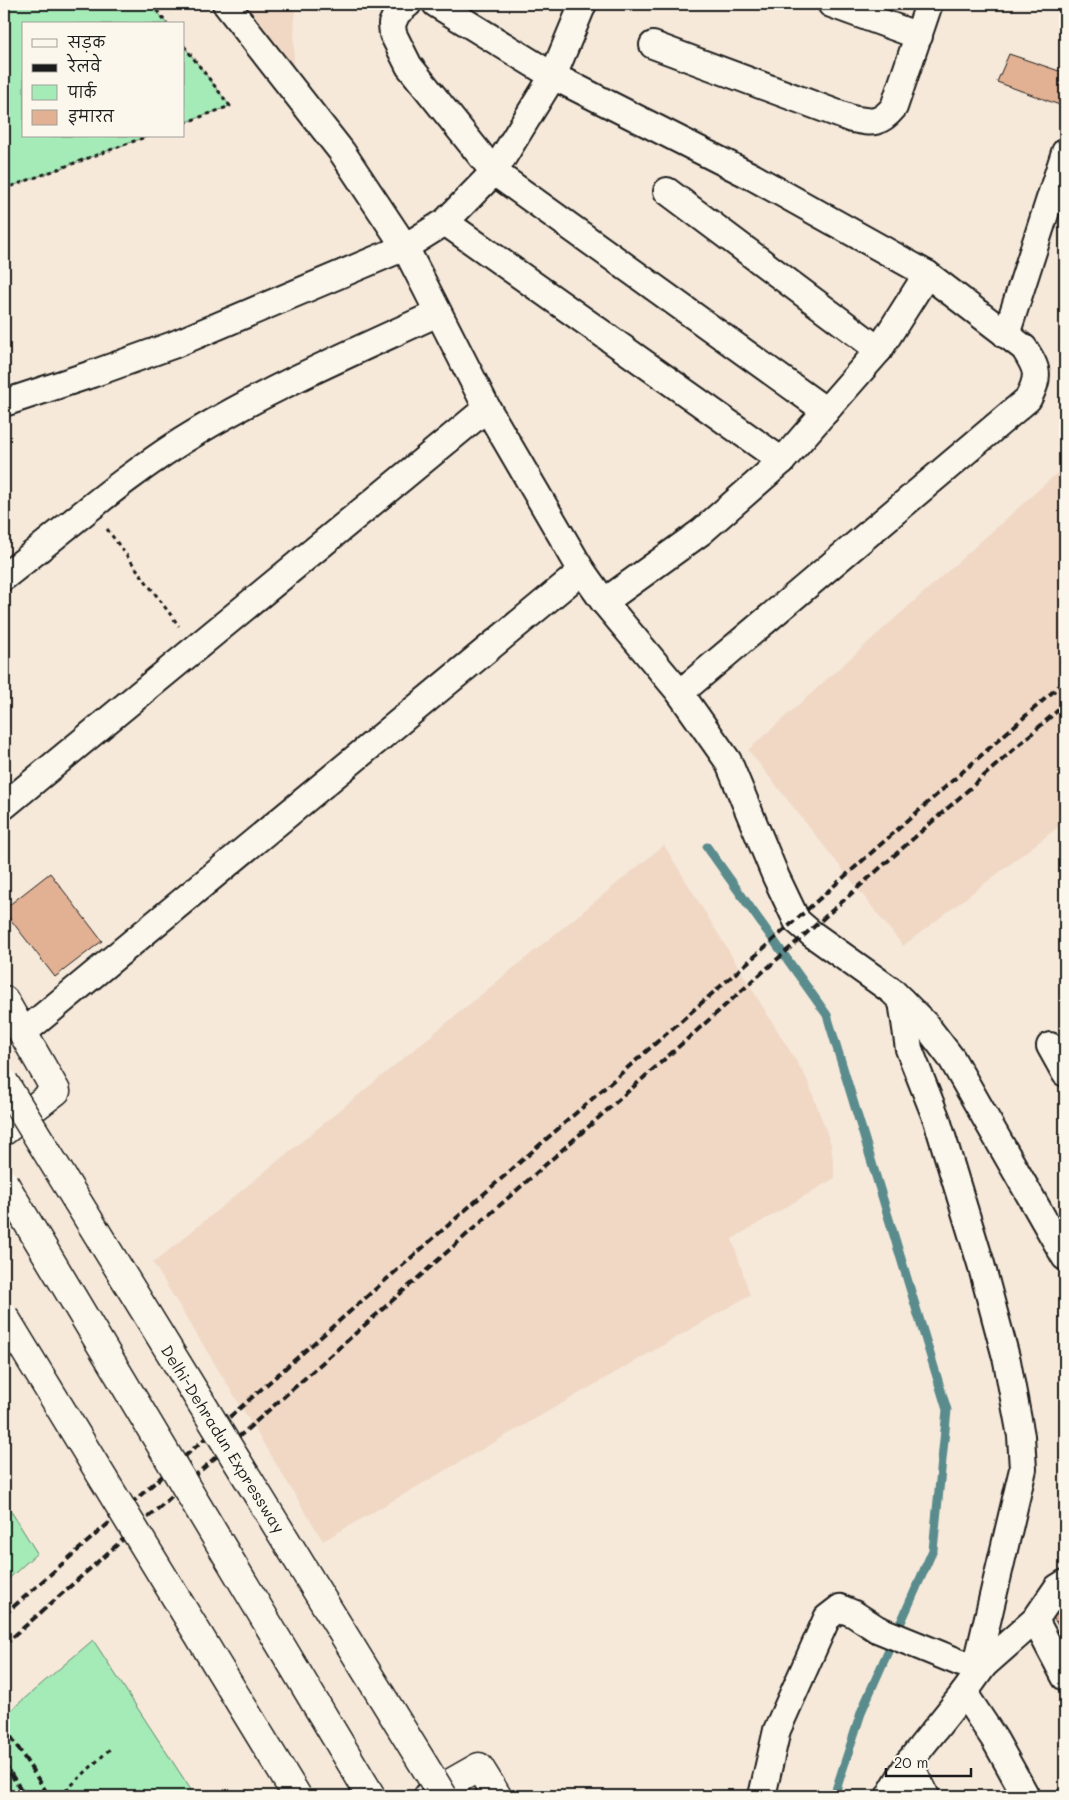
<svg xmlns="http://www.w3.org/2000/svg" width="1069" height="1800" font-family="Mali,'Playpen Sans Deva',sans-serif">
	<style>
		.built { fill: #f0d8c5 }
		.green { fill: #a4ebb7; stroke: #60846a }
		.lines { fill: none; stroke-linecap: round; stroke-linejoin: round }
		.stream { stroke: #5a8b8d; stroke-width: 9 }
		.building { fill: #e2b194; stroke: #1c1c1c }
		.street-casing { stroke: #1c1c1c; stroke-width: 30 }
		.secondary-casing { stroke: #1c1c1c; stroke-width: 31 }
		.path { stroke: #1c1c1c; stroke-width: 3; stroke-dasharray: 4 4; stroke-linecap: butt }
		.street { stroke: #fbf7ec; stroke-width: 26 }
		.secondary { stroke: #fbf7ec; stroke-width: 28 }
		.rail { stroke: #1c1c1c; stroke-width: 4; stroke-dasharray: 8 4; stroke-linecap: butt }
		.secondary-bridge-casing { stroke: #1c1c1c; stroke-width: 31; stroke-linecap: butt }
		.highway-bridge-casing { stroke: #1c1c1c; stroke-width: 31; stroke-linecap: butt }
		.secondary-bridge { stroke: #fbf7ec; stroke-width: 28 }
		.highway-bridge { stroke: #fbf7ec; stroke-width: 28 }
		.labels { text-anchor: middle; stroke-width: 4; stroke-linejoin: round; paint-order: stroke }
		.street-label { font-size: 16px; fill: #1c1c1c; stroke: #fbf7ec }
	</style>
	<rect width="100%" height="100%" fill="#f6e9da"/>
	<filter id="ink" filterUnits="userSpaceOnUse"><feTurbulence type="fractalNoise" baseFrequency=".02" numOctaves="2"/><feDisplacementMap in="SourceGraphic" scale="10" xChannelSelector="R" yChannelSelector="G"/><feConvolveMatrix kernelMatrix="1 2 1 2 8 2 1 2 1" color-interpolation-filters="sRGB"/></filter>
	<g filter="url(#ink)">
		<g class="built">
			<path d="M 228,4 L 295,4 L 293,91 Z"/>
			<path d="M 1065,466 L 1065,822 L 903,946 L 748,750 Z"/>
			<path d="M 664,845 L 807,1079 L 831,1144 L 835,1178 L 732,1239 L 750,1295 L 323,1541 L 153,1263 Z"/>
		</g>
		<g class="green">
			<path d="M 4,4 L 152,4 L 167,24 L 24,24 L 24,136 L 148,136 L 4,189 Z"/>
			<path d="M 184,46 L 230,106 L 184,123 Z"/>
			<path d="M 4,1500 L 37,1553 L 4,1583 Z"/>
			<path d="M 93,1640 L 195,1796 L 4,1796 L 4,1716 Z"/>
		</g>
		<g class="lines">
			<path class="stream" d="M 707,847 L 827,1015 L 947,1410 L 933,1550 L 862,1710 L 834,1796"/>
		</g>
		<g class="building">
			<path d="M 1009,54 L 1065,73 L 1065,107 L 997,82 Z"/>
			<path d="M 50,873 L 102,941 L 55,977 L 4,911 L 4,909 Z"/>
			<path d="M 1065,1609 L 1065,1618 L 1056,1622 L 1052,1616 Z"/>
			<path d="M 1065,1618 L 1065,1628 L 1061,1631 L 1056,1622 Z"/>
		</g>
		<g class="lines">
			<g class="street-casing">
				<g id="street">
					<path d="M 226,4 L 342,152 L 405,247 L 487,408 L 582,571 L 604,602 L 680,693 L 728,761 L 776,877 L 797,921 L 812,934 L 892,991 L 925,1024 L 952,1059 L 1065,1257"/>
					<path d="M 408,4 L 397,13 L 392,24 L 393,34 L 409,66 L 494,172 L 826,411"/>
					<path d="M 436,4 L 553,76 L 753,177 L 927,274"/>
					<path d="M 831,4 L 919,36"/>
					<path d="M 653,45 L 852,119 C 873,123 880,124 894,107 L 929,4"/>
					<path d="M 667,191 L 879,350"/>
					<path d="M 445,222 L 782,461"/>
					<path d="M 1006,335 L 1065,152"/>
					<path d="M 4,403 L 92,374 L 173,345 L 405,247 L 445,222 L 494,172 L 553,76 L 583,4"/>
					<path d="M 4,577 C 68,527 130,471 200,430 C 276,385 358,350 438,313"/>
					<path d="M 604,602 L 701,532 L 782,461 L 879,350 L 927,274 L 1024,348 C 1038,370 1040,375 1028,399 L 680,693"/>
					<path d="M 4,806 L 487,408"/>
					<path d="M 902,1001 L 909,1049 L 937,1120 L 981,1264 L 1007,1361 L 1021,1436 L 1023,1469 L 977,1664"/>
					<path d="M 23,1033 L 582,571"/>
					<path d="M 1050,1046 L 1065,1073"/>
					<path d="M 1035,1620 L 1065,1677"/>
					<path d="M 964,1693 L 995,1740 L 1026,1796"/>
					<path d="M 909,1762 L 926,1796"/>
					<path d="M 762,1796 L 777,1730 L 827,1618 L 840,1608 L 854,1614 L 877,1629 L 961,1663 L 984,1665"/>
					<path d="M 889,1796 L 909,1762 L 964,1693 L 984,1665 L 1035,1620 L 1057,1588 L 1065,1583"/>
				</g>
			</g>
			<g class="secondary-casing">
				<g id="secondary">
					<path d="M 4,1000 L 56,1091 L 4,1131"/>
					<path d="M 428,1796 L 479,1767 L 497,1796"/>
				</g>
			</g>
			<g class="path">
				<path d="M 152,4 L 167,24"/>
				<path d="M 184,46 L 230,106 L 184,123"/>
				<path d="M 4,189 L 148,136"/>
				<path d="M 107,529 L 179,626"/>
				<path d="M 60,1796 L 111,1748"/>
			</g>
			<use href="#street" class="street"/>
			<use href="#secondary" class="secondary"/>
			<g class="rail">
				<path d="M 4,1615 L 747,963 L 1065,681"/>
				<path d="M 4,1645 L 1065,704"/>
				<path d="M 4,1726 L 49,1796"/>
				<path d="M 4,1763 L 25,1796"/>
			</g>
			<g class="secondary-bridge-casing">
				<path id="secondary-bridge" d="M 4,1316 L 297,1796"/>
			</g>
			<g class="highway-bridge-casing">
				<g id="highway-bridge">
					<path d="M 4,1082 L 443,1796"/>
					<path d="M 4,1183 L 371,1796"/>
				</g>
			</g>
			<use href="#secondary-bridge" class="secondary-bridge"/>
			<use href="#highway-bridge" class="highway-bridge"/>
		</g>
	</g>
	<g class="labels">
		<g class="street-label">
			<text transform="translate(223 1439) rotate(58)" y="6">Delhi-Dehradun Expressway</text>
		</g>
	</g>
	<rect width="1069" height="1800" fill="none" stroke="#fbf7ec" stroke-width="20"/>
	<rect x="10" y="10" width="1049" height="1780" fill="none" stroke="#1c1c1c" stroke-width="2" filter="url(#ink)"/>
	<rect x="22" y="22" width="162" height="115" fill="#fbf7ec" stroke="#a29f99"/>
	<rect x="32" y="39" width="25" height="8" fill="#fbf7ec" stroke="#a29f99"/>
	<text x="68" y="48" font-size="15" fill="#1c1c1c">सड़क</text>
	<rect x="32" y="64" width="25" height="8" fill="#1c1c1c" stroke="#a29f99"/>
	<text x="68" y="72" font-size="15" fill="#1c1c1c">रेलवे</text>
	<rect x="32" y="85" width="25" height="15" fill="#a4ebb7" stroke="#a29f99"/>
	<text x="68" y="98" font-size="15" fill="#1c1c1c">पार्क</text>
	<rect x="32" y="110" width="25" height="15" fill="#e2b194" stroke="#a29f99"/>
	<text x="68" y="122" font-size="15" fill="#1c1c1c">इमारत</text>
	<path d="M886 1768v8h85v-8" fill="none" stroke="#1c1c1c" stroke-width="2.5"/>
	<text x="894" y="1768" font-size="15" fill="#1c1c1c" stroke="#fbf7ec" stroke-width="4" paint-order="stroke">20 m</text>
</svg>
